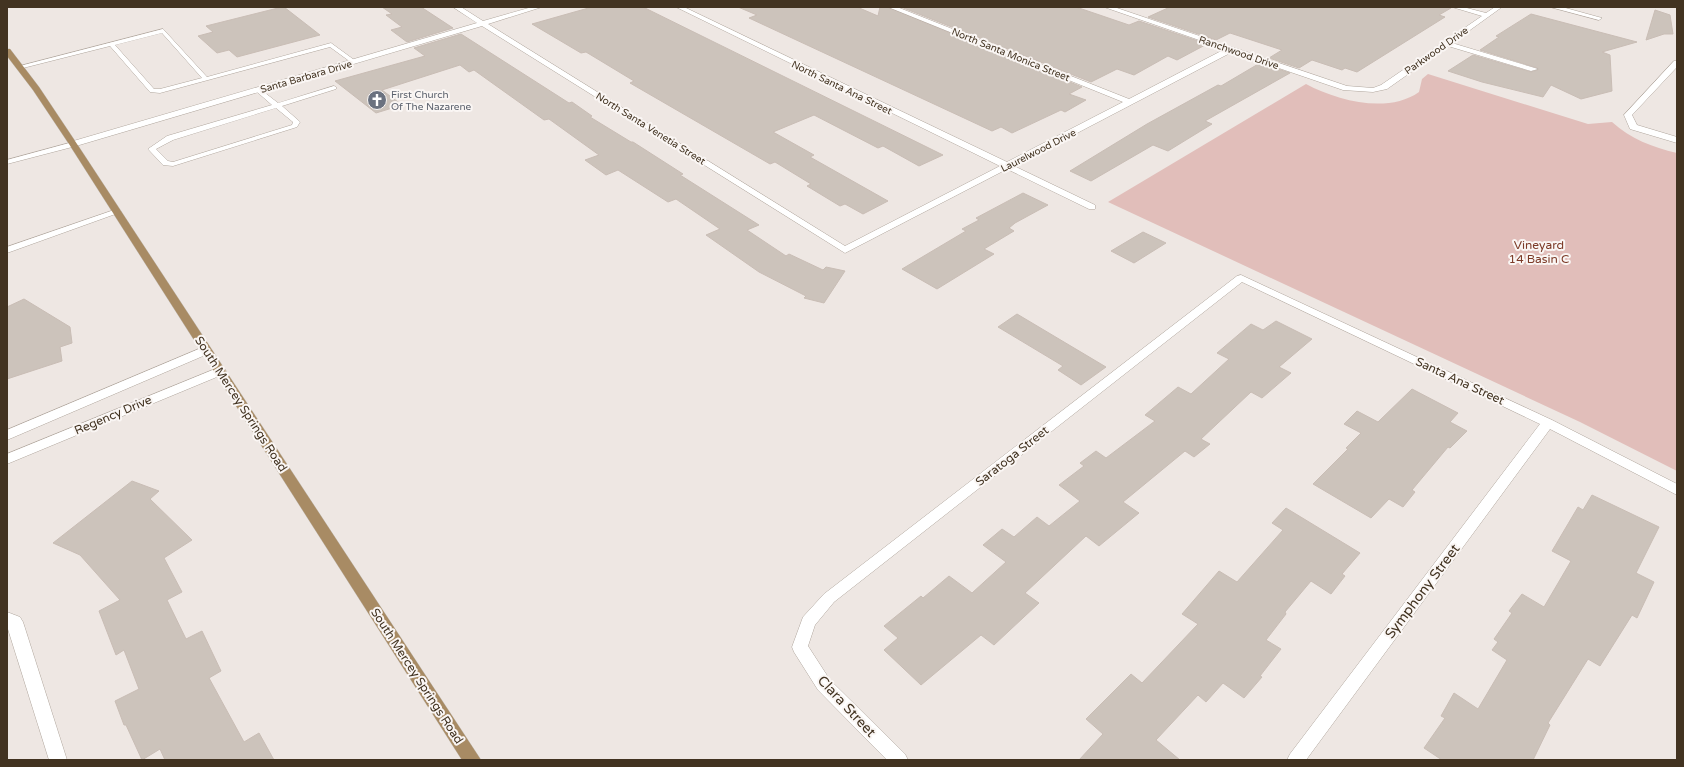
<svg xmlns="http://www.w3.org/2000/svg" width="1684" height="767" font-family="'Varela Round',sans-serif">
	<style>
		.green { fill: #e1beba }
		.building { fill: #ccc3bb; stroke: #c9bdb5 }
		.lines { fill: none; stroke-linecap: round; stroke-linejoin: round }
		.lane-casing { stroke: #b0a69d; stroke-width: 1 }
		.street-casing { stroke: #b0a69d; stroke-width: 1 }
		.primary-casing { stroke: #cac6c1; stroke-width: 1 }
		.lane { fill: #fff; fill-rule: evenodd }
		.street { fill: #fff; fill-rule: evenodd }
		.primary { fill: #a88b64; fill-rule: evenodd }
		.labels { text-anchor: middle; stroke-width: 4; stroke-linejoin: round; paint-order: stroke }
		.far-street-label { font-size: 10px; fill: #423321; stroke: #faf6f4 }
		.far-worship-label { font-size: 10px; fill: #5b616d; stroke: #faf6f4; text-anchor: start }
		.park-label { font-size: 12px; fill: #7c3a27; stroke: #faf6f4 }
		.street-label { font-size: 12px; fill: #423321; stroke: #faf6f4 }
		.near-street-label { font-size: 14px; fill: #423321; stroke: #faf6f4 }
	</style>
	<rect width="100%" height="100%" fill="#eee7e3"/>
	<path class="green" d="M 1428,74 L 1588,124 L 1612,122 C 1631,139 1652,147 1677,153 L 1677,471 L 1580,422 L 1108,202 L 1306,84 C 1338,101 1388,114 1419,92 L 1422,79 Z"/>
	<g class="building">
		<path d="M 282,7 L 284,7 L 320,35 L 237,57 L 229,50 L 217,53 L 198,36 L 213,32 L 206,26 Z"/>
		<path d="M 382,7 L 421,7 L 453,28 L 407,42 L 391,30 L 402,27 L 386,15 L 392,14 Z"/>
		<path d="M 592,7 L 643,7 L 943,155 L 919,166 L 883,146 L 878,148 L 814,115 L 773,132 L 814,155 L 810,157 L 888,201 L 863,214 L 845,204 L 840,206 L 807,186 L 811,184 L 775,162 L 770,164 L 630,83 L 634,81 L 586,52 L 581,53 L 532,24 Z"/>
		<path d="M 738,7 L 857,7 L 878,16 L 880,7 L 887,7 L 1082,87 L 1069,94 L 1086,100 L 1065,112 L 1061,110 L 1012,133 L 1001,127 L 992,131 L 749,18 L 757,15 Z"/>
		<path d="M 901,7 L 1076,7 L 1129,25 L 1139,21 L 1207,44 L 1177,60 L 1168,56 L 1134,75 L 1117,69 L 1091,82 Z"/>
		<path d="M 1170,7 L 1451,7 L 1451,8 L 1439,15 L 1445,17 L 1357,72 L 1345,68 L 1342,70 L 1312,60 L 1299,68 L 1269,58 L 1282,50 L 1230,33 L 1216,40 L 1148,17 Z"/>
		<path d="M 1655,10 L 1670,15 L 1673,34 L 1664,34 L 1646,40 Z"/>
		<path d="M 1531,14 L 1637,42 L 1602,52 L 1610,55 L 1612,91 L 1581,99 L 1551,85 L 1543,97 L 1482,82 L 1448,71 L 1473,55 L 1531,72 L 1538,70 L 1538,68 L 1480,50 L 1499,37 L 1496,36 Z"/>
		<path d="M 461,34 L 569,103 L 572,102 L 592,116 L 590,117 L 631,142 L 633,142 L 683,174 L 680,175 L 759,225 L 747,230 L 786,256 L 789,254 L 823,270 L 826,267 L 845,271 L 824,303 L 804,298 L 806,296 L 759,272 L 706,235 L 720,229 L 676,199 L 668,202 L 618,170 L 606,175 L 585,160 L 599,155 L 549,119 L 544,120 L 474,70 L 469,72 L 460,65 L 382,90 L 402,105 L 376,113 L 335,81 L 425,56 L 414,48 Z"/>
		<path d="M 1260,63 L 1290,73 L 1205,121 L 1212,124 L 1168,151 L 1153,145 L 1091,181 L 1070,171 L 1147,124 L 1218,85 L 1221,86 Z"/>
		<path d="M 1023,193 L 1048,205 L 1015,223 L 1009,228 L 1014,231 L 984,249 L 994,254 L 937,289 L 902,269 L 966,231 L 962,229 L 979,220 L 976,218 Z"/>
		<path d="M 1143,232 L 1166,243 L 1134,263 L 1111,251 Z"/>
		<path d="M 24,299 L 70,327 L 72,343 L 60,347 L 62,361 L 7,379 L 7,307 Z"/>
		<path d="M 1017,314 L 1106,367 L 1081,385 L 1058,370 L 1063,366 L 998,327 Z"/>
		<path d="M 1276,321 L 1312,339 L 1279,367 L 1291,373 L 1262,398 L 1251,392 L 1201,439 L 1210,444 L 1194,457 L 1185,451 L 1123,502 L 1139,513 L 1099,546 L 1086,536 L 1025,593 L 1039,603 L 994,645 L 981,635 L 921,685 L 884,650 L 898,638 L 884,626 L 921,596 L 923,598 L 949,576 L 972,593 L 1006,562 L 983,545 L 1002,529 L 1014,537 L 1037,517 L 1049,526 L 1080,501 L 1059,485 L 1084,466 L 1080,463 L 1096,451 L 1106,458 L 1155,421 L 1145,415 L 1178,387 L 1191,394 L 1229,359 L 1217,353 L 1251,324 L 1263,330 Z"/>
		<path d="M 1412,389 L 1458,413 L 1450,422 L 1467,431 L 1450,448 L 1448,447 L 1412,490 L 1415,492 L 1403,507 L 1389,499 L 1371,518 L 1313,484 L 1348,449 L 1346,448 L 1361,433 L 1344,424 L 1357,411 L 1378,422 Z"/>
		<path d="M 132,481 L 159,491 L 150,499 L 192,540 L 164,558 L 182,592 L 167,600 L 186,639 L 202,631 L 221,671 L 209,678 L 244,742 L 259,733 L 274,760 L 165,760 L 160,749 L 142,760 L 126,725 L 124,725 L 115,701 L 139,689 L 124,650 L 116,655 L 99,611 L 120,600 L 80,555 L 53,543 Z"/>
		<path d="M 1592,495 L 1659,527 L 1636,573 L 1654,582 L 1637,618 L 1632,615 L 1600,666 L 1588,659 L 1548,723 L 1550,725 L 1533,760 L 1442,760 L 1424,748 L 1445,718 L 1441,716 L 1454,693 L 1478,709 L 1507,660 L 1492,650 L 1498,642 L 1494,639 L 1512,613 L 1509,611 L 1522,594 L 1544,607 L 1571,561 L 1552,551 L 1578,507 L 1583,510 Z"/>
		<path d="M 1286,508 L 1360,553 L 1342,574 L 1345,576 L 1331,594 L 1311,581 L 1285,612 L 1286,614 L 1266,640 L 1281,649 L 1260,676 L 1262,677 L 1244,698 L 1223,683 L 1206,702 L 1198,695 L 1156,740 L 1180,760 L 1079,760 L 1103,734 L 1086,719 L 1131,674 L 1142,683 L 1198,624 L 1182,614 L 1219,571 L 1237,582 L 1283,530 L 1272,523 Z"/>
	</g>
	<g class="lines">
		<g class="lane-casing">
			<g id="lane">
				<path d="M 163,29 L 207,77 L 331,43 L 357,62 L 352,63 L 330,47 L 160,93 L 150,92 L 110,46 L 19,69 L 16,67 ZM 162,33 L 202,78 L 160,89 L 154,89 L 115,45 Z"/>
				<path d="M 334,86 L 336,87 L 336,89 L 282,106 L 299,121 L 300,122 L 297,127 L 173,166 L 163,165 L 148,149 L 167,136 L 272,105 L 256,91 L 256,89 L 260,89 L 278,103 ZM 276,108 L 293,122 L 292,125 L 173,162 L 168,161 L 156,149 L 173,140 Z"/>
				<path d="M 73,142 L 77,144 L 76,146 L 7,164 L 7,160 Z"/>
				<path d="M 114,210 L 120,210 L 121,212 L 7,253 L 7,247 Z"/>
			</g>
		</g>
		<g class="street-casing">
			<g id="street">
				<path d="M 453,7 L 461,7 L 483,21 L 532,7 L 542,7 L 488,24 L 845,246 L 1000,166 L 676,7 L 684,7 L 1007,162 L 1123,102 L 888,7 L 897,7 L 1129,99 L 1225,49 L 1104,7 L 1114,7 L 1347,86 L 1373,88 L 1381,85 L 1482,16 L 1452,7 L 1463,7 L 1486,13 L 1495,7 L 1502,7 L 1452,43 L 1538,69 L 1531,71 L 1448,46 L 1387,89 L 1373,92 L 1343,90 L 1232,52 L 1014,166 L 1095,205 L 1095,209 L 1089,209 L 1007,169 L 845,253 L 482,26 L 76,146 L 73,147 L 69,144 L 70,142 L 477,23 Z"/>
				<path d="M 1550,7 L 1562,7 L 1602,18 L 1599,20 Z"/>
				<path d="M 1674,61 L 1677,61 L 1677,67 L 1632,115 L 1637,125 L 1677,137 L 1677,143 L 1630,129 L 1624,115 Z"/>
				<path d="M 1241,275 L 1552,420 L 1677,484 L 1677,495 L 1550,429 L 1306,760 L 1287,760 L 1290,754 L 1540,424 L 1242,282 L 834,602 L 815,625 L 808,646 L 830,680 L 905,754 L 908,760 L 887,760 L 818,690 L 794,652 L 792,647 L 803,617 L 824,594 L 1237,276 Z"/>
				<path d="M 206,346 L 212,350 L 210,353 L 7,440 L 7,430 Z"/>
				<path d="M 220,367 L 224,368 L 226,371 L 224,374 L 7,464 L 7,454 Z"/>
				<path d="M 7,612 L 20,617 L 23,622 L 67,760 L 49,760 L 7,626 Z"/>
			</g>
		</g>
		<g class="primary-casing">
			<path id="primary" d="M 7,49 L 10,49 L 39,87 L 77,144 L 481,760 L 462,760 L 69,144 L 33,90 L 7,56 Z"/>
		</g>
		<use href="#lane" class="lane"/>
		<use href="#street" class="street"/>
		<use href="#primary" class="primary"/>
	</g>
	<defs>
		<g id="church-disc" transform="scale(1)"><circle r="9.5" fill="#6b7280" stroke="#faf6f4"/><path d="M-1.2-6h2.4v3.5h3.3v2.4h-3.3V6h-2.4V-.1h-3.3v-2.4h3.3Z" fill="#fff"/></g>
	</defs>
	<g fill-rule="evenodd">
		<use href="#church-disc" x="377" y="100"/>
	</g>
	<g class="labels">
		<g class="far-street-label">
			<text transform="translate(1436 50) rotate(-35)" y="4">Parkwood Drive</text>
			<text transform="translate(1239 52) rotate(19)" y="4">Ranchwood Drive</text>
			<text transform="translate(1011 54) rotate(22)" y="4">North Santa Monica Street</text>
			<text transform="translate(306 76) rotate(-16)" y="4">Santa Barbara Drive</text>
			<text transform="translate(842 87) rotate(26)" y="4">North Santa Ana Street</text>
			<text transform="translate(651 128) rotate(32)" y="4">North Santa Venetia Street</text>
			<text transform="translate(1038 150) rotate(-27)" y="4">Laurelwood Drive</text>
		</g>
		<g class="far-worship-label">
			<text x="391" y="98">First Church<tspan x="391" dy="12">Of The Nazarene</tspan></text>
		</g>
		<g class="park-label">
			<text x="1539" y="249">Vineyard<tspan x="1539" dy="14">14 Basin C</tspan></text>
		</g>
		<g class="street-label">
			<text transform="translate(1460 381) rotate(25)" y="4">Santa Ana Street</text>
			<text transform="translate(241 404) rotate(57)" y="4">South Mercey Springs Road</text>
			<text transform="translate(113 415) rotate(-23)" y="4">Regency Drive</text>
			<text transform="translate(1012 456) rotate(-38)" y="4">Saratoga Street</text>
			<text transform="translate(417 676) rotate(57)" y="4">South Mercey Springs Road</text>
		</g>
		<g class="near-street-label">
			<text transform="translate(1422 591) rotate(-53)" y="5">Symphony Street</text>
			<text transform="translate(847 706) rotate(47)" y="5">Clara Street</text>
		</g>
	</g>
	<rect width="1684" height="767" fill="none" stroke="#423321" stroke-width="16"/>
</svg>
